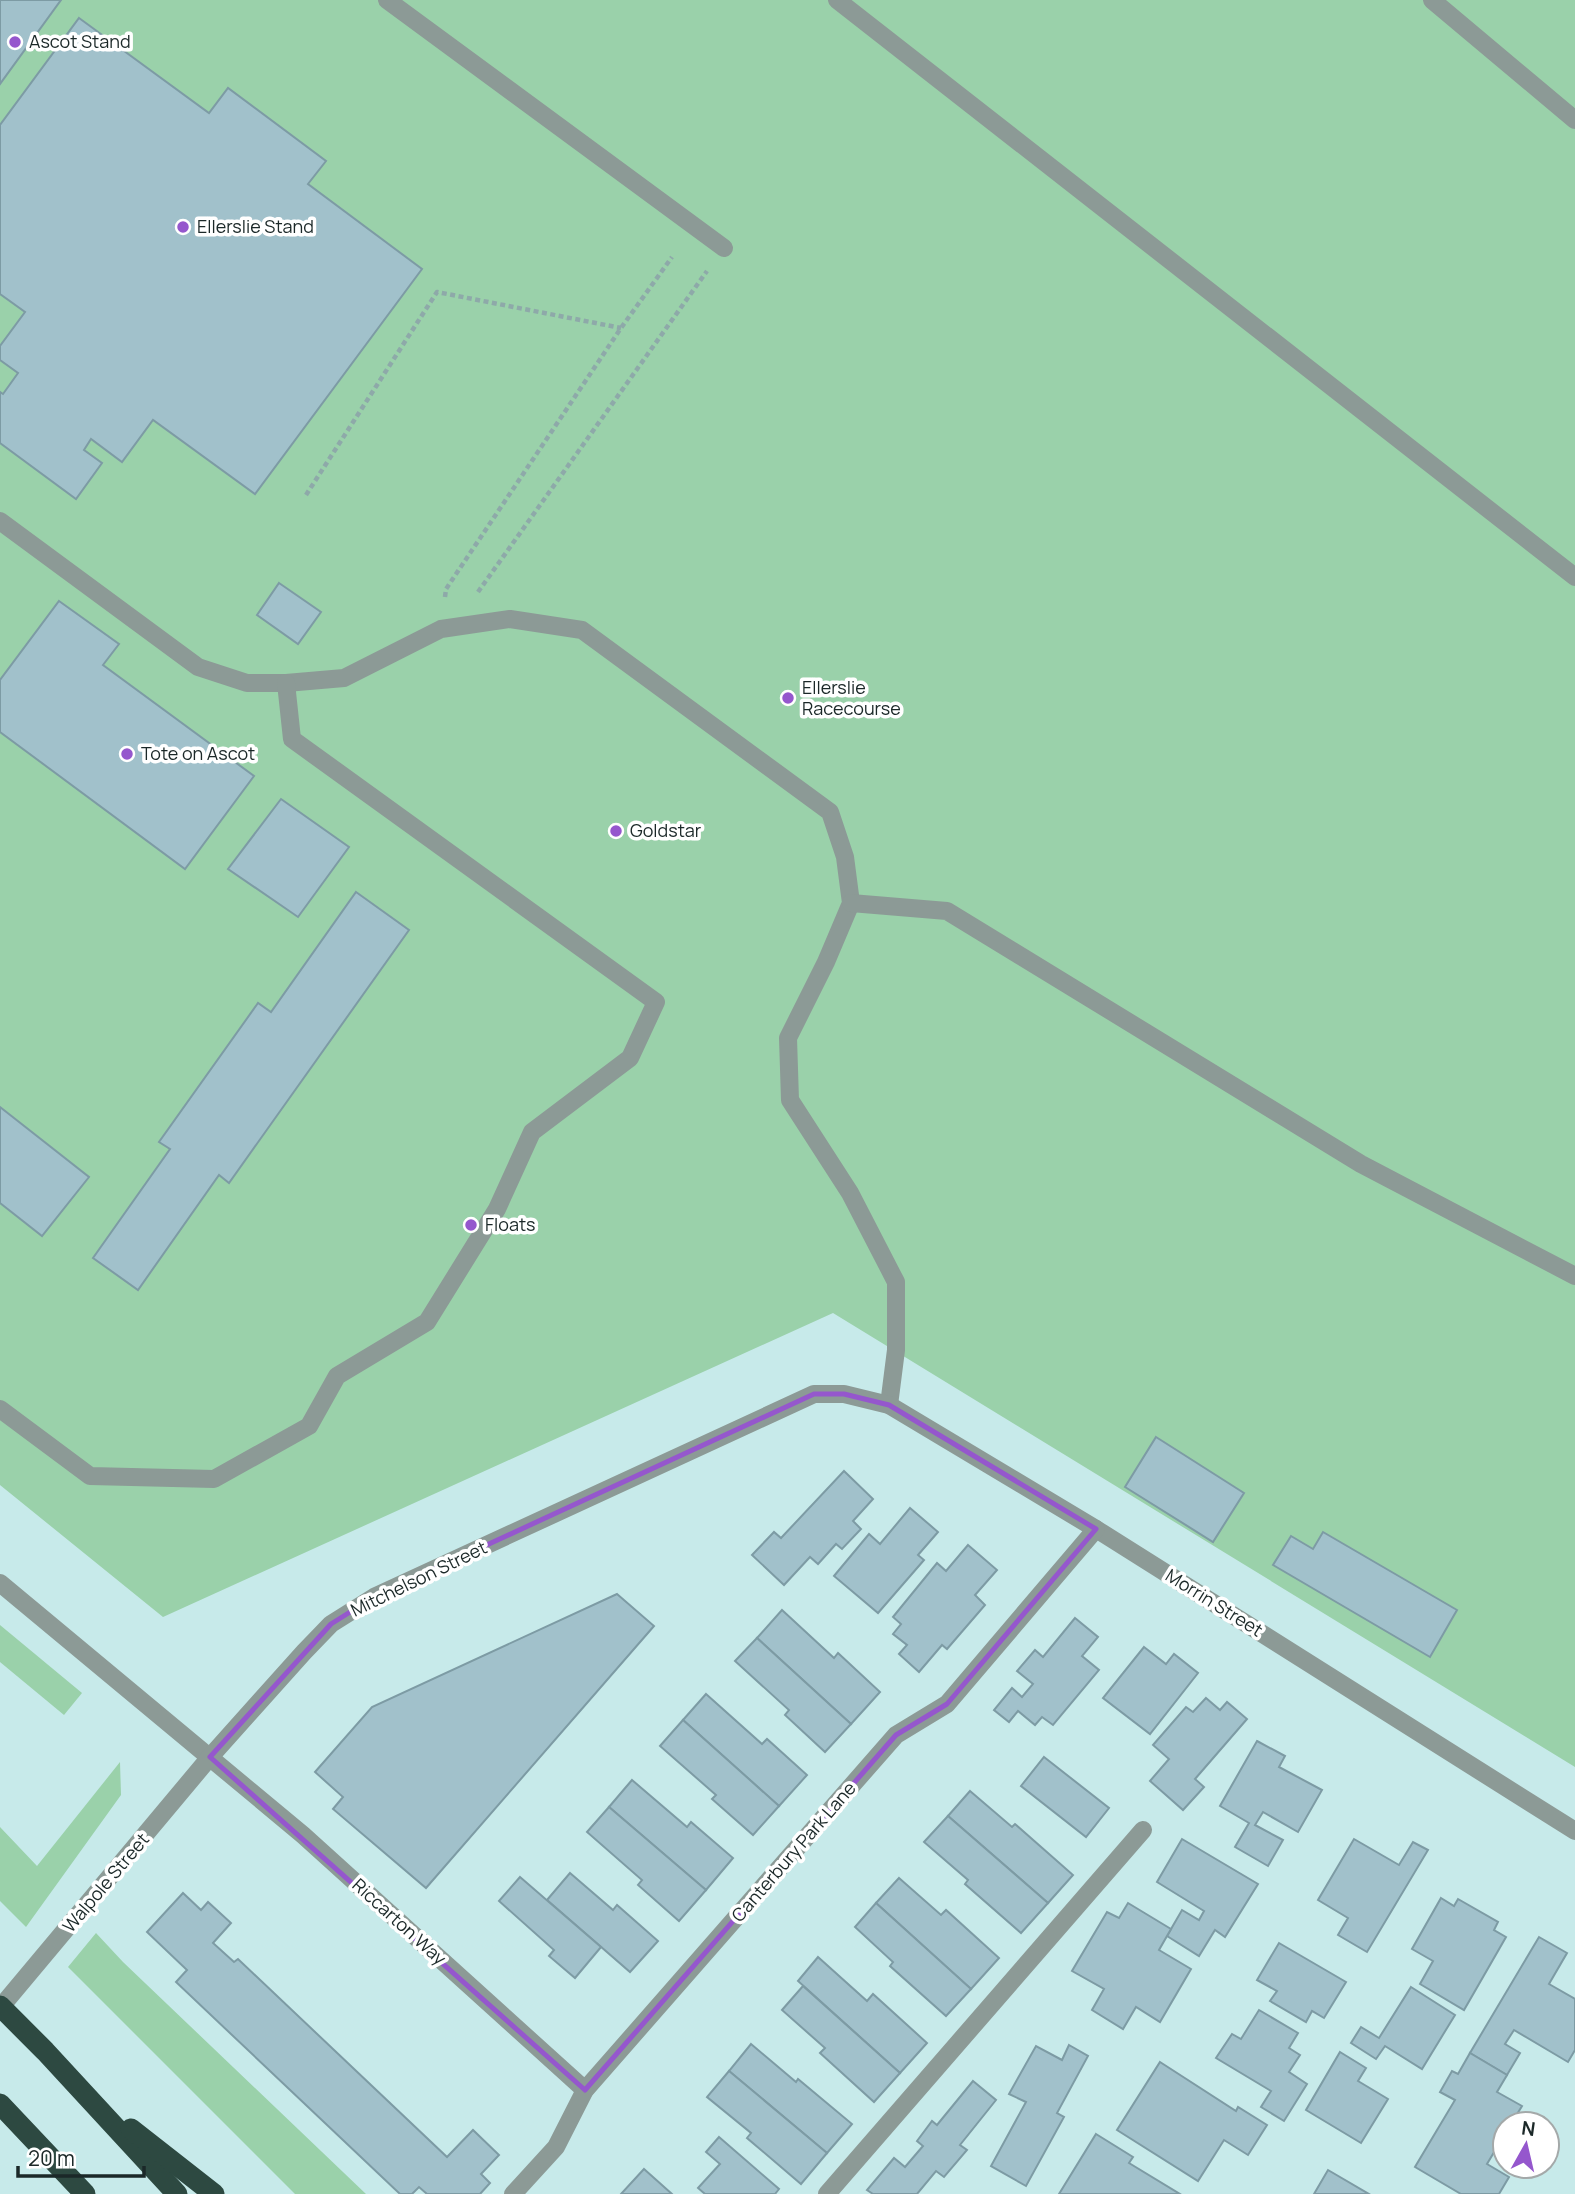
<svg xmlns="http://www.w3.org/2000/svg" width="1575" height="2194" font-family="Manrope,sans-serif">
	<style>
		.green { fill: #9ad1aa }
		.building { fill: #a1c1cb; stroke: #7d9ba4; stroke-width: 2 }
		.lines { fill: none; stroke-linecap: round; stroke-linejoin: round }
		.path { stroke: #8ea9a9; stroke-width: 4.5; stroke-dasharray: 5 3.5; stroke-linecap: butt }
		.lane { stroke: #8c9a96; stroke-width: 18 }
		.street { stroke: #8c9a96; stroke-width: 18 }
		.highway { stroke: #2d4941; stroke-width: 21 }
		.marked { fill: none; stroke: #9557cd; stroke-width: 5; stroke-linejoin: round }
		.poi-dot { fill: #9557cd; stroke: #fff; stroke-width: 2.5 }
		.labels { text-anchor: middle; stroke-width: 7; stroke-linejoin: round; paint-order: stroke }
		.poi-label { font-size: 18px; fill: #1b2828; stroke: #fff; text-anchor: start }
		.street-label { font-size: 18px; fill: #1b2828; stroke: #fff }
	</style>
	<rect width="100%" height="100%" fill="#c7eaea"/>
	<g class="green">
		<path d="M 0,0 L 1575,0 L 1575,1767 L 833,1313 L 163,1617 L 0,1485 Z"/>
		<path d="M 0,1625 L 82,1693 L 64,1715 L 0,1662 Z"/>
		<path d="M 120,1762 L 121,1795 L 26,1927 L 0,1901 L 0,1827 L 37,1866 Z"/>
		<path d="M 96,1933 L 123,1962 L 366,2194 L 295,2194 L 68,1967 Z"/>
	</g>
	<g class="building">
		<path d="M 0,0 L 61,0 L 0,84 Z"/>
		<path d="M 79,18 L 209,113 L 228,88 L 326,161 L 308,184 L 422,269 L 255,494 L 153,420 L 122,462 L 91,439 L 84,450 L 102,463 L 76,499 L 0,443 L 0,392 L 3,394 L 18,373 L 0,360 L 0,346 L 25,312 L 0,294 L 0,125 Z"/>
		<path d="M 279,583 L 321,612 L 298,644 L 257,615 Z"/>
		<path d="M 59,601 L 119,644 L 103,665 L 254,776 L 185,869 L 0,732 L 0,680 Z"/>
		<path d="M 281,799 L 349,847 L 298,917 L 228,869 Z"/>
		<path d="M 356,892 L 409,930 L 229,1183 L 219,1175 L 138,1290 L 93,1258 L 170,1149 L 159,1142 L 258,1003 L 271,1012 Z"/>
		<path d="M 0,1107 L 89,1177 L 42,1236 L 0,1203 Z"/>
		<path d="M 1156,1437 L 1244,1493 L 1213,1542 L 1125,1487 Z"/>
		<path d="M 844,1471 L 873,1499 L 853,1521 L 861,1529 L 842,1549 L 836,1544 L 818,1564 L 810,1557 L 784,1585 L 752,1555 L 774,1532 L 781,1538 Z"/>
		<path d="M 910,1508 L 938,1532 L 918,1555 L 924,1560 L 878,1613 L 834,1576 L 869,1534 L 880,1544 Z"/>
		<path d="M 1323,1532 L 1457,1610 L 1430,1657 L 1273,1565 L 1291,1536 L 1313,1549 Z"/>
		<path d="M 968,1545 L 997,1570 L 975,1595 L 985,1605 L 947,1649 L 942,1645 L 919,1672 L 899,1654 L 907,1645 L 893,1634 L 901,1624 L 893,1617 L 937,1563 L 946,1571 Z"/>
		<path d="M 617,1594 L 654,1626 L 426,1888 L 333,1809 L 343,1797 L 315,1772 L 372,1707 Z"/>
		<path d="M 782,1610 L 834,1658 L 838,1653 L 880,1692 L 851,1724 L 757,1638 Z"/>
		<path d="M 1075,1618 L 1098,1637 L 1082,1656 L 1099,1670 L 1053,1725 L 1042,1717 L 1035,1725 L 1018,1711 L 1009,1722 L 994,1710 L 1012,1688 L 1022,1697 L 1033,1684 L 1017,1671 L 1035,1650 L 1043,1657 Z"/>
		<path d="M 757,1638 L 851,1724 L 825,1752 L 785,1715 L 789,1710 L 735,1661 Z"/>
		<path d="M 1144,1647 L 1166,1664 L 1174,1654 L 1198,1673 L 1150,1734 L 1103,1698 Z"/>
		<path d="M 706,1694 L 762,1744 L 767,1739 L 807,1775 L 779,1806 L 683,1720 Z"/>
		<path d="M 1206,1698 L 1220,1710 L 1227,1702 L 1247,1719 L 1195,1779 L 1204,1787 L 1183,1810 L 1150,1781 L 1169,1759 L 1153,1745 L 1186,1707 L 1193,1712 Z"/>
		<path d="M 683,1720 L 779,1806 L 753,1835 L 712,1799 L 716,1795 L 660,1746 Z"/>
		<path d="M 1257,1741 L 1285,1756 L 1279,1767 L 1322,1790 L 1298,1832 L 1263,1812 L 1255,1825 L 1283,1840 L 1268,1866 L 1235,1847 L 1249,1823 L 1220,1806 Z"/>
		<path d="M 1044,1757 L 1109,1808 L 1086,1837 L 1021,1786 Z"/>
		<path d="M 632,1780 L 687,1827 L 691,1822 L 733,1858 L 706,1890 L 609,1807 Z"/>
		<path d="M 970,1791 L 1012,1827 L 1015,1824 L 1073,1875 L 1048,1903 L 948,1816 Z"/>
		<path d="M 609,1807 L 706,1890 L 679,1921 L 638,1885 L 642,1880 L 587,1832 Z"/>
		<path d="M 948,1816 L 1048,1903 L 1021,1933 L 965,1884 L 968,1880 L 924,1842 Z"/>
		<path d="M 1182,1839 L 1258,1884 L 1225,1937 L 1215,1930 L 1199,1956 L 1167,1936 L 1182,1910 L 1199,1920 L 1204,1911 L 1157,1882 Z"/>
		<path d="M 1354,1839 L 1399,1865 L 1413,1842 L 1428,1850 L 1367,1952 L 1338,1935 L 1348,1918 L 1318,1900 Z"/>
		<path d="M 570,1873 L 613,1910 L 617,1905 L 658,1941 L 630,1972 L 547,1900 Z"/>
		<path d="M 520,1877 L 601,1947 L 575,1978 L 549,1956 L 554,1950 L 499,1901 Z"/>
		<path d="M 899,1878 L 941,1915 L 946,1910 L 999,1958 L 971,1989 L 876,1903 Z"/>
		<path d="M 183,1893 L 201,1910 L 208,1902 L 231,1923 L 213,1943 L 234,1962 L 238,1959 L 447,2157 L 473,2130 L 499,2155 L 481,2174 L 490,2183 L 480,2194 L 427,2194 L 419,2187 L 412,2194 L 400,2194 L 176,1982 L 187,1970 L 147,1932 Z"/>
		<path d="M 1441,1898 L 1454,1906 L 1458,1899 L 1498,1922 L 1494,1930 L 1506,1937 L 1464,2010 L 1420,1984 L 1433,1961 L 1412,1949 Z"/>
		<path d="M 876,1903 L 971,1989 L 946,2016 L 890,1966 L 893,1962 L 855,1927 Z"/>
		<path d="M 1128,1903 L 1171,1929 L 1159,1950 L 1191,1969 L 1160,2022 L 1136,2007 L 1123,2029 L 1092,2010 L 1104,1989 L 1072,1971 L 1107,1912 L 1119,1918 Z"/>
		<path d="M 1539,1937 L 1567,1953 L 1549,1984 L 1575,1999 L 1575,2050 L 1568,2062 L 1514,2030 L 1505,2044 L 1520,2053 L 1507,2075 L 1470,2053 Z"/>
		<path d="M 1279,1943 L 1346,1982 L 1324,2018 L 1312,2011 L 1306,2022 L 1270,2001 L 1277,1991 L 1257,1980 Z"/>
		<path d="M 818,1957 L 867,2001 L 873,1994 L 927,2043 L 900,2073 L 798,1981 Z"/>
		<path d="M 803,1986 L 900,2073 L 874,2102 L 820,2053 L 825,2048 L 782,2010 Z"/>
		<path d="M 1411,1987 L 1455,2015 L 1422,2069 L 1385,2046 L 1376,2059 L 1351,2043 L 1361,2027 L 1379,2038 Z"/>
		<path d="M 1259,2010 L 1298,2033 L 1289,2048 L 1300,2055 L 1289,2072 L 1307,2084 L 1284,2121 L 1261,2107 L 1271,2091 L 1216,2058 L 1232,2034 L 1241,2039 Z"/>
		<path d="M 751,2044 L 796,2082 L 798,2079 L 852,2124 L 827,2153 L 729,2071 Z"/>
		<path d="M 1069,2045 L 1088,2056 L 1057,2113 L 1064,2117 L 1026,2186 L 991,2166 L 1026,2102 L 1009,2094 L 1036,2046 L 1062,2060 Z"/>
		<path d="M 1340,2052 L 1366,2068 L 1358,2081 L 1388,2099 L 1361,2143 L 1306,2110 Z"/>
		<path d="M 1470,2053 L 1507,2075 L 1497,2092 L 1522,2106 L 1511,2124 L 1505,2124 L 1505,2134 L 1487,2164 L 1509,2177 L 1499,2194 L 1461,2194 L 1415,2167 L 1455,2100 L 1440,2092 L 1452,2071 L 1458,2074 Z"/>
		<path d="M 1160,2062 L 1236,2111 L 1238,2107 L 1267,2125 L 1248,2155 L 1224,2140 L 1198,2181 L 1117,2130 Z"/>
		<path d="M 729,2071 L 827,2153 L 801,2184 L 747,2138 L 751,2133 L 707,2097 Z"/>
		<path d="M 973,2081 L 996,2100 L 960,2145 L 967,2150 L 944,2177 L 936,2171 L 917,2194 L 873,2194 L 867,2190 L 894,2158 L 905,2167 L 923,2146 L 917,2141 L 932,2121 L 937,2125 Z"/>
		<path d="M 1096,2134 L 1133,2157 L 1129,2163 L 1180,2194 L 1059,2194 Z"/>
		<path d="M 719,2137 L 779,2189 L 775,2194 L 705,2194 L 698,2188 L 720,2164 L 706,2152 Z"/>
		<path d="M 644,2169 L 672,2194 L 621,2194 Z"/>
		<path d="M 1328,2170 L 1369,2194 L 1314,2194 Z"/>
	</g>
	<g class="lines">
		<g class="path">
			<path d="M 306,495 L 437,292 L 621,328"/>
			<path d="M 478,592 L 707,271"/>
			<path d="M 445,597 L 446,589 L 621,328 L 672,257"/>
		</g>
		<g class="lane">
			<path d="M 387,0 L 724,248"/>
			<path d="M 837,0 L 1575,577"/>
			<path d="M 1432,0 L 1575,120"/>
			<path d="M 0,521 L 198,667 L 247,683 L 286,683 L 344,678 L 441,629 L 510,619 L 582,630 L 830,812 L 845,857 L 851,903 L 826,962 L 788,1038 L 790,1100 L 850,1193 L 896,1282 L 896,1350 L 889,1405"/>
			<path d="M 851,903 L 947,911 L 1361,1164 L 1575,1276"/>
			<path d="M 0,1409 L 90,1476 L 214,1479 L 309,1426 L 337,1376 L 427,1322 L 497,1209 L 532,1132 L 630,1058 L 656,1002 L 292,739 L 286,683"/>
		</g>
		<g class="street">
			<path d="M 0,1583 L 303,1835 L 585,2090"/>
			<path d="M 0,2008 L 210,1757 L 304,1652 L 331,1624 L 374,1597 L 814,1394 L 844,1394 L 889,1405 L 1096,1529 L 1575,1831"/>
			<path d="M 513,2194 L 556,2147 L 585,2090 L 896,1735 L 947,1704 L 1096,1529"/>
			<path d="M 827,2194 L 1143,1830"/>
		</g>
		<g class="highway">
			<path d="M 0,2006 L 45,2051 L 177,2194"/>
			<path d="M 0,2104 L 85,2194"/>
			<path d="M 131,2129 L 214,2194"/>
		</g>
	</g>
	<path class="marked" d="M 814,1394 L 844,1394 L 889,1405 L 1096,1529 L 947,1704 L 896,1735 L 585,2090 L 210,1757 L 331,1624 L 374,1597 Z"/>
	<g class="poi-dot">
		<circle cx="15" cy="42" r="7"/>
		<circle cx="183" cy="227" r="7"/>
		<circle cx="788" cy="698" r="7"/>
		<circle cx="127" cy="754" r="7"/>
		<circle cx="616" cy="831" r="7"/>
		<circle cx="471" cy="1225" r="7"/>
	</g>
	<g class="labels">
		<g class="poi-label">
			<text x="29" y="48">Ascot Stand</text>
			<text x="197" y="233">Ellerslie Stand</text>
			<text x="802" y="694">Ellerslie<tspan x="802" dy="21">Racecourse</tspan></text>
			<text x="141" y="760">Tote on Ascot</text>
			<text x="630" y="837">Goldstar</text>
			<text x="485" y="1231">Floats</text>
		</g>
		<g class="street-label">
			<text transform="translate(419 1579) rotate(-26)" y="6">Mitchelson Street</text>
			<text transform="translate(1214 1603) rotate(32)" y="6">Morrin Street</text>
			<text transform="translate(794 1852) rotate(-49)" y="6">Canterbury Park Lane</text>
			<text transform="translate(106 1883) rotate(-50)" y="6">Walpole Street</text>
			<text transform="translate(399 1922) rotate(42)" y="6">Riccarton Way</text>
		</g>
	</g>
	<g transform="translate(1526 2145) rotate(8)"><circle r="33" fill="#ffffff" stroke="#a4a9a9" stroke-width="2"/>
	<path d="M0-5L12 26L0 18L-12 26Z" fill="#9557cd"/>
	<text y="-10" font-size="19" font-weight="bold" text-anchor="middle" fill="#1b2828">N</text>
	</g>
	<path d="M18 2166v10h126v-10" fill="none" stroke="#1b2828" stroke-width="3.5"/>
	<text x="28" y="2166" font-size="21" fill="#1b2828" stroke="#ffffff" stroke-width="5" paint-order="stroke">20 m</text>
</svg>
